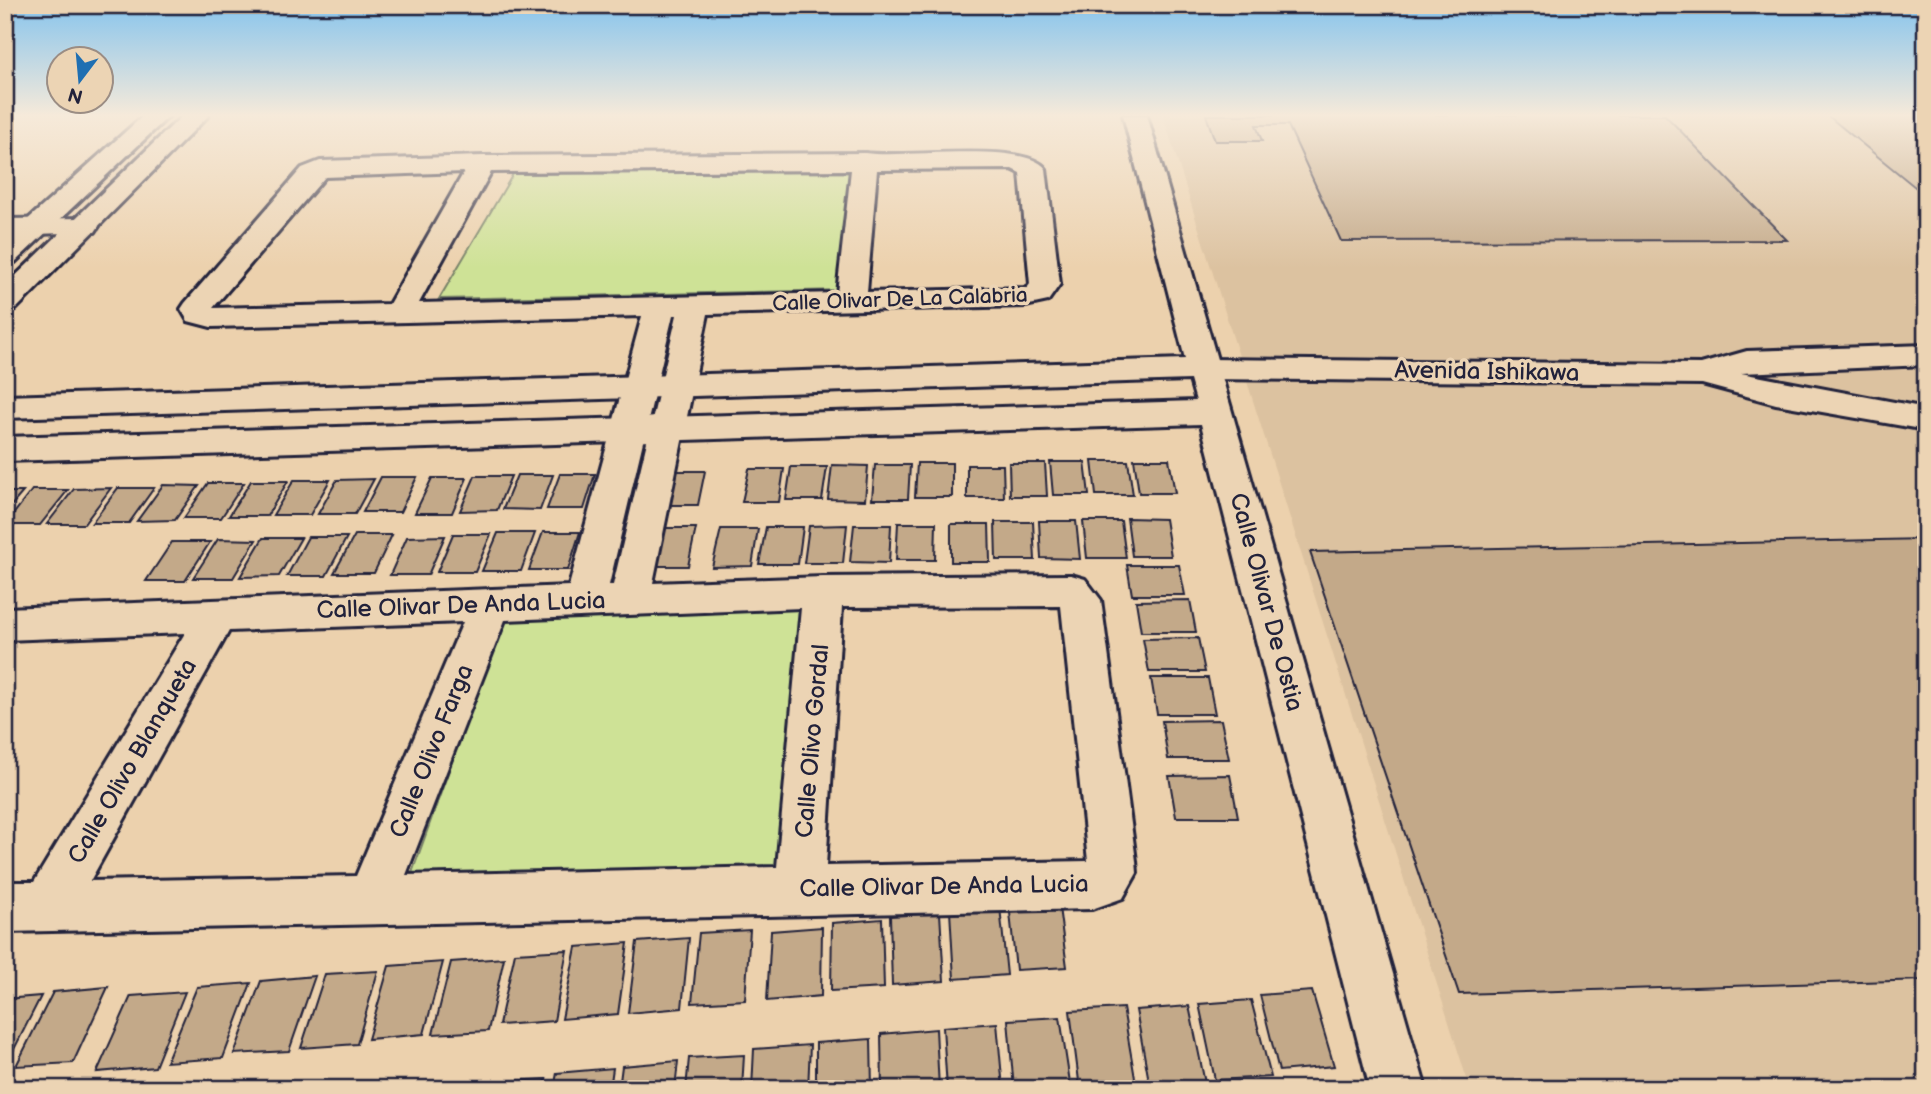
<svg xmlns="http://www.w3.org/2000/svg" width="1931" height="1094" font-family="'Balsamiq Sans',sans-serif">
	<style>
		.built { fill: #dcc2a0 }
		.green { fill: #cee296; stroke: #788268; stroke-width: 2 }
		.building { fill: #c3a989; stroke: #22223b; stroke-width: 2 }
		.lines { fill: none; stroke-linecap: round; stroke-linejoin: round }
		.minor-casing { stroke: #22223b; stroke-width: 6 }
		.tertiary-casing { stroke: #22223b; stroke-width: 6 }
		.minor { fill: #ecd4b4; fill-rule: evenodd }
		.tertiary { fill: #ecd4b4; fill-rule: evenodd }
		.labels { text-anchor: middle; stroke-width: 7; stroke-linejoin: round; paint-order: stroke }
		.far-street-label { font-size: 21px; fill: #22223b; stroke: #ecd4b4 }
		.street-label { font-size: 24px; fill: #22223b; stroke: #ecd4b4 }
	</style>
	<rect width="100%" height="100%" fill="#ecd1ad"/>
	<filter id="ink" filterUnits="userSpaceOnUse"><feTurbulence type="fractalNoise" baseFrequency=".0143" numOctaves="2"/><feDisplacementMap in="SourceGraphic" scale="14" xChannelSelector="R" yChannelSelector="G"/><feConvolveMatrix kernelMatrix="1 2 1 2 8 2 1 2 1" color-interpolation-filters="sRGB"/></filter>
	<g filter="url(#ink)">
		<path class="built" d="M 1163,115 L 1926,115 L 1926,1089 L 1470,1089 Z"/>
		<g class="green">
			<path d="M 858,172 L 844,290 L 439,299 L 513,174 Z"/>
			<path d="M 823,592 L 797,888 L 403,898 L 509,603 Z"/>
		</g>
		<g class="building">
			<path d="M 1206,115 L 1665,115 L 1787,240 L 1341,241 L 1288,125 L 1256,125 L 1262,141 L 1215,141 Z"/>
			<path d="M 1827,115 L 1926,115 L 1926,196 Z"/>
			<path d="M 1134,459 L 1169,459 L 1175,493 L 1139,493 Z"/>
			<path d="M 1092,461 L 1128,461 L 1133,495 L 1096,495 Z"/>
			<path d="M 1050,462 L 1085,462 L 1089,495 L 1053,495 Z"/>
			<path d="M 917,463 L 952,463 L 952,497 L 915,497 Z"/>
			<path d="M 1009,463 L 1045,463 L 1047,496 L 1010,496 Z"/>
			<path d="M 832,465 L 868,466 L 865,500 L 828,499 Z"/>
			<path d="M 875,465 L 910,465 L 908,499 L 872,499 Z"/>
			<path d="M 967,465 L 1003,465 L 1004,498 L 967,498 Z"/>
			<path d="M 791,467 L 827,467 L 822,500 L 786,500 Z"/>
			<path d="M 749,469 L 784,469 L 779,502 L 742,502 Z"/>
			<path d="M 670,471 L 705,471 L 698,505 L 661,505 Z"/>
			<path d="M 560,474 L 595,474 L 584,509 L 547,509 Z"/>
			<path d="M 517,475 L 553,475 L 540,510 L 503,509 Z"/>
			<path d="M 475,476 L 511,476 L 497,510 L 460,511 Z"/>
			<path d="M 381,477 L 417,477 L 400,512 L 363,512 Z"/>
			<path d="M 432,478 L 467,478 L 452,513 L 415,513 Z"/>
			<path d="M 374,479 L 355,514 L 318,514 L 337,480 Z"/>
			<path d="M 294,480 L 330,480 L 310,515 L 273,515 Z"/>
			<path d="M 251,481 L 288,481 L 267,516 L 229,516 Z"/>
			<path d="M 208,483 L 244,483 L 221,518 L 184,518 Z"/>
			<path d="M 163,485 L 199,486 L 175,520 L 137,521 Z"/>
			<path d="M 111,488 L 84,524 L 47,524 L 74,489 Z"/>
			<path d="M 118,488 L 154,488 L 129,523 L 92,523 Z"/>
			<path d="M 32,490 L 68,490 L 40,525 L 5,525 Z"/>
			<path d="M 5,492 L 23,492 L 5,513 Z"/>
			<path d="M 1127,518 L 1165,519 L 1171,556 L 1132,556 Z"/>
			<path d="M 1039,521 L 1076,521 L 1080,559 L 1041,558 Z"/>
			<path d="M 1083,521 L 1121,521 L 1126,558 L 1087,558 Z"/>
			<path d="M 995,522 L 1033,522 L 1035,560 L 996,560 Z"/>
			<path d="M 898,523 L 936,523 L 935,560 L 896,560 Z"/>
			<path d="M 951,524 L 989,524 L 990,562 L 951,562 Z"/>
			<path d="M 847,525 L 843,563 L 804,563 L 809,526 Z"/>
			<path d="M 854,525 L 891,525 L 889,563 L 850,562 Z"/>
			<path d="M 766,527 L 803,527 L 798,564 L 759,564 Z"/>
			<path d="M 658,528 L 696,528 L 688,566 L 648,566 Z"/>
			<path d="M 721,529 L 758,529 L 752,566 L 712,567 Z"/>
			<path d="M 543,532 L 580,532 L 568,570 L 529,570 Z"/>
			<path d="M 498,533 L 535,533 L 521,571 L 482,571 Z"/>
			<path d="M 453,534 L 491,534 L 475,572 L 437,572 Z"/>
			<path d="M 355,535 L 392,535 L 374,573 L 334,573 Z"/>
			<path d="M 445,536 L 428,575 L 390,575 L 407,537 Z"/>
			<path d="M 308,537 L 347,537 L 326,576 L 287,576 Z"/>
			<path d="M 263,538 L 301,538 L 279,576 L 240,577 Z"/>
			<path d="M 218,539 L 256,540 L 233,578 L 193,578 Z"/>
			<path d="M 1926,539 L 1926,980 L 1459,994 L 1310,552 Z"/>
			<path d="M 172,542 L 210,542 L 185,581 L 146,581 Z"/>
			<path d="M 1127,565 L 1179,565 L 1185,595 L 1132,595 Z"/>
			<path d="M 1190,600 L 1196,632 L 1141,632 L 1136,601 Z"/>
			<path d="M 1198,638 L 1205,672 L 1149,672 L 1143,639 Z"/>
			<path d="M 1151,678 L 1208,678 L 1215,714 L 1157,714 Z"/>
			<path d="M 1221,720 L 1229,759 L 1168,759 L 1162,721 Z"/>
			<path d="M 1230,775 L 1238,817 L 1176,817 L 1169,776 Z"/>
			<path d="M 1058,900 L 1067,967 L 1016,970 L 1009,903 Z"/>
			<path d="M 1000,907 L 1007,975 L 954,979 L 950,911 Z"/>
			<path d="M 940,913 L 944,981 L 892,985 L 890,916 Z"/>
			<path d="M 882,919 L 884,988 L 831,991 L 832,923 Z"/>
			<path d="M 822,927 L 821,996 L 767,1001 L 771,931 Z"/>
			<path d="M 750,930 L 745,1000 L 692,1003 L 699,933 Z"/>
			<path d="M 689,938 L 682,1008 L 628,1013 L 637,942 Z"/>
			<path d="M 628,943 L 618,1014 L 562,1019 L 576,947 Z"/>
			<path d="M 567,950 L 554,1021 L 499,1025 L 515,953 Z"/>
			<path d="M 504,958 L 488,1031 L 433,1034 L 451,962 Z"/>
			<path d="M 443,962 L 424,1034 L 368,1039 L 389,966 Z"/>
			<path d="M 378,971 L 357,1044 L 301,1048 L 325,974 Z"/>
			<path d="M 315,976 L 289,1051 L 234,1054 L 261,981 Z"/>
			<path d="M 251,983 L 223,1058 L 166,1062 L 197,987 Z"/>
			<path d="M 108,987 L 73,1063 L 16,1066 L 53,992 Z"/>
			<path d="M 1312,991 L 1334,1066 L 1279,1071 L 1260,995 Z"/>
			<path d="M 185,992 L 155,1067 L 97,1072 L 131,996 Z"/>
			<path d="M 41,996 L 5,1067 L 5,999 Z"/>
			<path d="M 1251,1000 L 1271,1077 L 1215,1080 L 1199,1004 Z"/>
			<path d="M 1189,1006 L 1205,1083 L 1150,1087 L 1136,1010 Z"/>
			<path d="M 1123,1008 L 1136,1084 L 1080,1089 L 1070,1011 Z"/>
			<path d="M 1060,1017 L 1071,1089 L 1014,1089 L 1008,1020 Z"/>
			<path d="M 997,1023 L 1003,1089 L 947,1089 L 943,1027 Z"/>
			<path d="M 936,1029 L 939,1089 L 882,1089 L 881,1034 Z"/>
			<path d="M 871,1039 L 872,1089 L 816,1089 L 816,1043 Z"/>
			<path d="M 810,1045 L 808,1089 L 752,1089 L 754,1049 Z"/>
			<path d="M 744,1055 L 742,1089 L 686,1089 L 689,1058 Z"/>
			<path d="M 678,1061 L 675,1089 L 619,1089 L 622,1066 Z"/>
			<path d="M 613,1068 L 610,1089 L 554,1089 L 557,1073 Z"/>
			<path d="M 546,1079 L 544,1089 L 487,1089 L 489,1082 Z"/>
		</g>
		<g class="lines">
			<g class="minor-casing">
				<g id="minor">
					<path d="M 865,153 C 902,159 1026,140 1046,169 L 1060,284 L 1048,301 L 1025,306 L 708,314 L 653,583 L 823,577 L 1071,575 L 1085,579 L 1101,600 L 1136,861 L 1137,873 L 1123,898 L 1092,909 L 5,932 L 5,882 L 34,882 L 185,633 L 5,640 L 5,608 L 569,586 L 642,316 L 211,327 L 188,321 L 181,309 L 185,303 L 302,168 L 320,161 L 482,156 ZM 1012,169 L 1020,173 L 1030,284 L 1027,288 L 867,292 L 877,170 ZM 851,170 L 837,293 L 419,303 L 491,172 ZM 464,172 L 389,304 L 213,308 L 325,177 ZM 673,315 L 677,315 L 613,585 L 609,585 ZM 1061,606 L 1088,861 L 826,866 L 842,607 ZM 801,608 L 777,867 L 406,875 L 505,620 ZM 463,622 L 356,876 L 90,881 L 229,631 Z"/>
					<path d="M 85,218 L 95,220 L 99,226 L 95,232 L 5,235 L 5,219 Z"/>
					<path d="M 1926,345 L 1926,365 L 1741,373 L 1926,408 L 1926,430 L 1776,404 L 1702,384 L 1205,379 L 1193,376 L 1189,369 L 1193,362 L 1205,359 L 1701,364 L 1747,351 Z"/>
				</g>
			</g>
			<g class="tertiary-casing">
				<g id="tertiary">
					<path d="M 144,115 L 170,115 L 15,262 L 5,265 L 5,240 Z"/>
					<path d="M 183,115 L 209,115 L 16,309 L 5,312 L 5,286 Z"/>
					<path d="M 1123,115 L 1147,115 L 1426,1089 L 1370,1089 L 1201,424 L 5,461 L 5,437 L 1196,401 L 1190,380 L 5,418 L 5,396 L 1185,359 Z"/>
				</g>
			</g>
			<use href="#minor" class="minor"/>
			<use href="#tertiary" class="tertiary"/>
		</g>
	</g>
	<linearGradient id="sky" x2="0" y2="1"><stop stop-color="#86c4ed"/><stop offset="0.43" stop-color="#f6eada"/><stop offset="1" stop-color="#f6eada" stop-opacity="0"/></linearGradient>
	<rect width="1931" height="268" fill="url(#sky)"/>
	<g class="labels">
		<g class="far-street-label">
			<text transform="translate(900 299) rotate(-2)" y="7">Calle Olivar De La Calabria</text>
		</g>
		<g class="street-label">
			<text transform="translate(1487 371) rotate(1)" y="8">Avenida Ishikawa</text>
			<text transform="translate(1267 602) rotate(75)" y="8">Calle Olivar De Ostia</text>
			<text transform="translate(461 605) rotate(-2)" y="8">Calle Olivar De Anda Lucia</text>
			<text transform="translate(812 741) rotate(-85)" y="8">Calle Olivo Gordal</text>
			<text transform="translate(431 751) rotate(-68)" y="8">Calle Olivo Farga</text>
			<text transform="translate(132 761) rotate(-60)" y="8">Calle Olivo Blanqueta</text>
			<text transform="translate(944 886) rotate(-1)" y="8">Calle Olivar De Anda Lucia</text>
		</g>
	</g>
	<rect width="1931" height="1094" fill="none" stroke="#ecd4b4" stroke-width="28"/>
	<rect x="14" y="14" width="1903" height="1066" fill="none" stroke="#22223b" stroke-width="2.5" filter="url(#ink)"/>
	<g transform="translate(80 80) rotate(196)"><circle r="33" fill="#ecd4b4" stroke="#9b8d84" stroke-width="2"/>
	<path d="M0-5L12 26L0 18L-12 26Z" fill="#1f6fb2"/>
	<text y="-10" font-size="19" font-weight="bold" text-anchor="middle" fill="#22223b">N</text>
	</g>
</svg>
